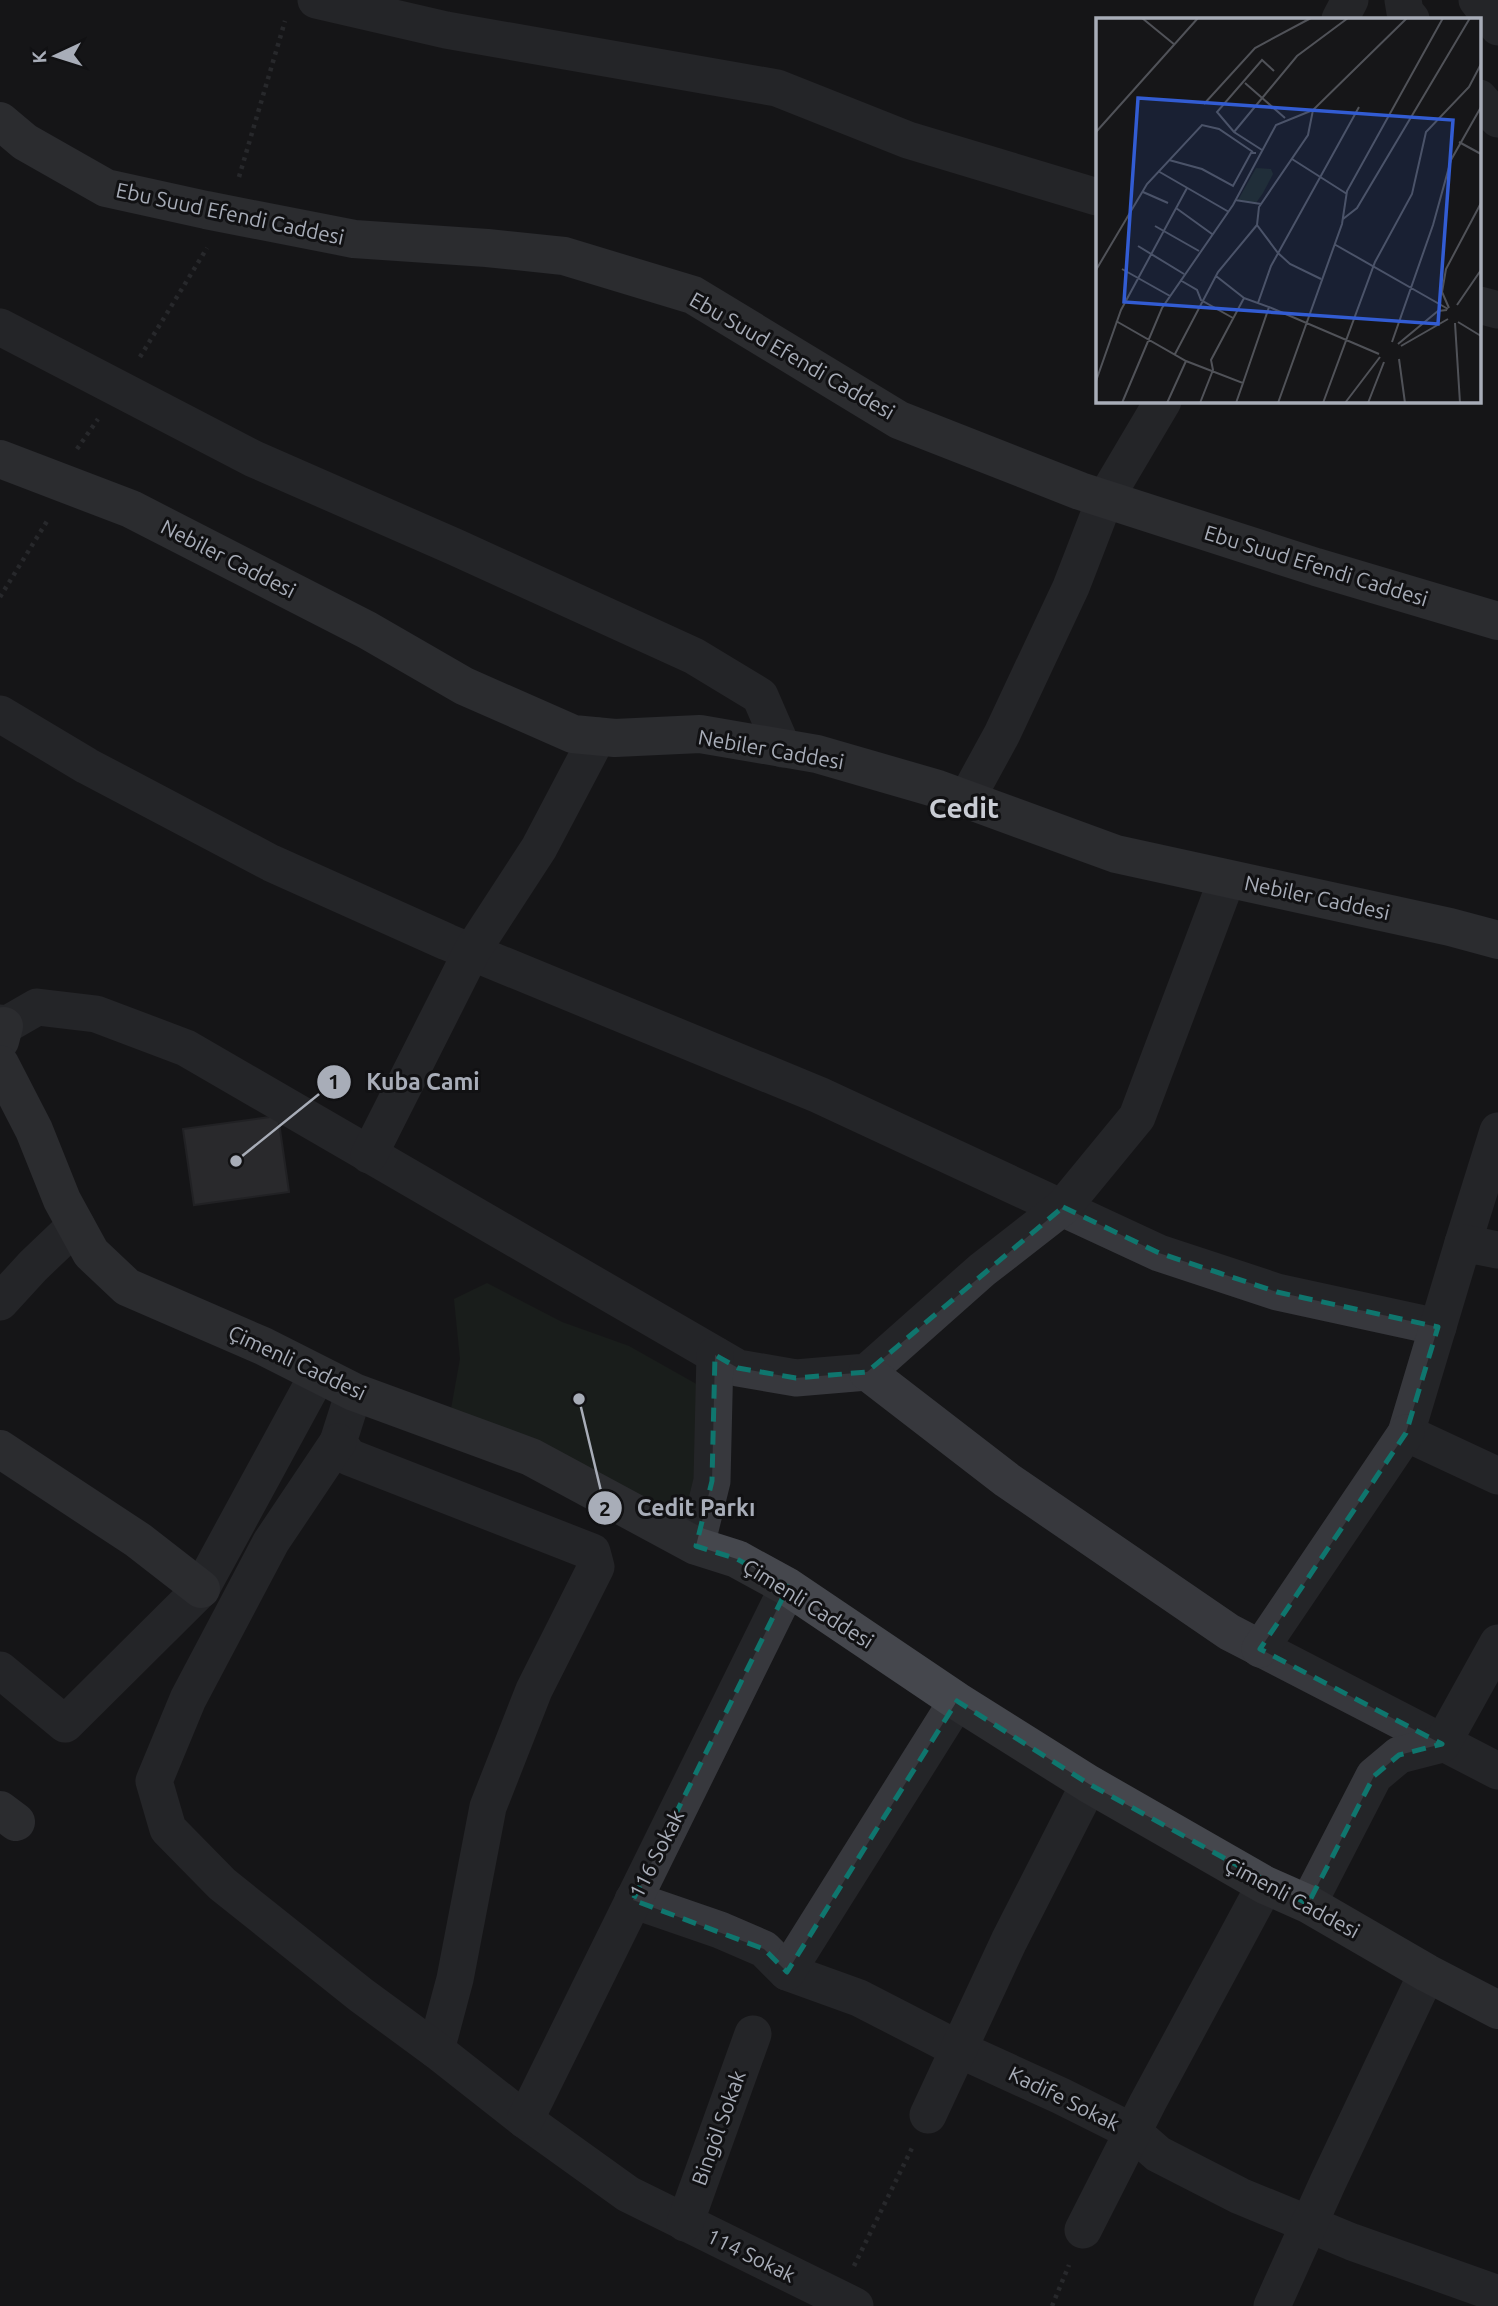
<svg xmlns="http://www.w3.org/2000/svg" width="1498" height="2306" font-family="Ubuntu,sans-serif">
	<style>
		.green { fill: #1e261f }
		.building { fill: #404145; stroke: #303034; stroke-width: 2 }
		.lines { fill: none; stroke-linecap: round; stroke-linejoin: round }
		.path { stroke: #3d3f44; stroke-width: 4.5; stroke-dasharray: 3.5 5; stroke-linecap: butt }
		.street { stroke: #37383d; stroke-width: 37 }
		.secondary { stroke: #45474d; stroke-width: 38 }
		.marked { fill: none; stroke: #0f766e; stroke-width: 5; stroke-dasharray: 14 9; stroke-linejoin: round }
		.labels { text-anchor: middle; stroke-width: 6; stroke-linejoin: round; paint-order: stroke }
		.street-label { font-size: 21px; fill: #a8adb8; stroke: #111113 }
		.district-label { font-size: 28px; font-weight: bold; fill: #c9ccd4; stroke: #111113 }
		.inset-road { fill: none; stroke: #505258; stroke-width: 2 }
		.view { fill: #325cd3; fill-opacity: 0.15; stroke: #325cd3; stroke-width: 3.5 }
		.inset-edge { fill: none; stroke: #a8adb8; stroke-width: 3.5 }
		.leader { fill: none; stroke: #a8adb8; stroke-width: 2.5 }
		.callout-dot { fill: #a8adb8; stroke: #111113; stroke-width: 2.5 }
		.mark-label { font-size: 21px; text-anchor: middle; font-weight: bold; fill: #111 }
		.callout-label { font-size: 23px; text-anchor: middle; font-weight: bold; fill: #a8adb8; stroke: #111113; stroke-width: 6; stroke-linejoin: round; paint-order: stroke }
	</style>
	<rect width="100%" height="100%" fill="#161618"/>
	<path class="green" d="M 487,1283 L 562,1322 L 629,1346 L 707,1390 L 692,1523 L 451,1409 L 460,1359 L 454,1299 Z"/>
	<path class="building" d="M 278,1116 L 289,1192 L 194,1205 L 183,1129 Z"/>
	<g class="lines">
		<g class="path">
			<path d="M 239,177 L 285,21"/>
			<path d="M 140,357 L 207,248"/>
			<path d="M 77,449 L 98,419"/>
			<path d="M 0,597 L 49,518"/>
			<path d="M 854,2266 L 912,2148"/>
			<path d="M 1052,2306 L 1069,2265"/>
		</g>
		<g class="street">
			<path d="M 316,0 L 446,30 L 777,88 L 908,140 L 1097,197"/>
			<path d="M 1403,0 L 1405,12 L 1411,19"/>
			<path d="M 1477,0 L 1498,27"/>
			<path d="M 1340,19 L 1350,0"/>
			<path d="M 1479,98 L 1498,119"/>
			<path d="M 1479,305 L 1498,310"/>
			<path d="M 0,327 L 254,459 L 455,547 L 694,656 L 760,696 L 783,749"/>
			<path d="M 0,714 L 87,766 L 271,863 L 447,942 L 819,1095 L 1159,1253 L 1277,1292 L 1438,1327"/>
			<path d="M 966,800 L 1002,734 L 1071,587 L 1105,499 L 1163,401"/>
			<path d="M 0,1023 L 4,1026 L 37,1007 L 96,1014 L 186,1048 L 738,1368 L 796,1378 L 867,1372 L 982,1270 L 1063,1207 L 1137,1117 L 1227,879"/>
			<path d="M 369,1155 L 472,951 L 539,848 L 598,736"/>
			<path d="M 1463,1243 L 1498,1131"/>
			<path d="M 1498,1250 L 1463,1243 L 1406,1433 L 1498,1476"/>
			<path d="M 0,1302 L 33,1266 L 76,1225"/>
			<path d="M 867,1372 L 1007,1480 L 1229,1632 L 1498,1771"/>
			<path d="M 354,1392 L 338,1442 L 349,1457 L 592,1552 L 596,1567 L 534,1690 L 488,1807 L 455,1979 L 436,2050"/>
			<path d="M 338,1442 L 271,1542 L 188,1699 L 154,1781 L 168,1829 L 222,1884 L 361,1995 L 436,2050 L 525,2120 L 628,2194 L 855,2306"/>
			<path d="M 696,1546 L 712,1481 L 715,1355"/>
			<path d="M 1260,1649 L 1406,1433"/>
			<path d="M 0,1670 L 65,1724 L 201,1589 L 318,1374"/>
			<path d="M 633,1900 L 720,1930 L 764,1949 L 787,1972 L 859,1998 L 958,2049 L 1061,2096 L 1133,2132 L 1158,2154 L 1240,2196 L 1352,2242 L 1498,2294"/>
			<path d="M 1308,1904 L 1374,1776 L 1399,1755 L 1442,1744 L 1498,1643"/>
			<path d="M 787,1972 L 957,1701"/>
			<path d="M 928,2115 L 1009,1941 L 1089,1784"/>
			<path d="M 525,2120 L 788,1587"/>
			<path d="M 685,2223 L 753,2034"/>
			<path d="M 1083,2230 L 1148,2102 L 1265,1885"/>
			<path d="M 1272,2306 L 1328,2182 L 1427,1973"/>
		</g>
		<g class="secondary">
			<path d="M 0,121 L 25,142 L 106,188 L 206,210 L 354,239 L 487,248 L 564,256 L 693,295 L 899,420 L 1080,491 L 1316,567 L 1498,621"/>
			<path d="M 0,459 L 131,509 L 367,630 L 464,686 L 573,734 L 615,738 L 700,734 L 817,754 L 938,789 L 1116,854 L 1450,927 L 1498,940"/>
			<path d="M 0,1041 L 4,1026"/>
			<path d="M 0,1064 L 34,1130 L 62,1200 L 91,1253 L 127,1287 L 263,1346 L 354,1392 L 531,1457 L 696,1546 L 737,1559 L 788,1587 L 957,1701 L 1089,1784 L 1265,1885 L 1308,1904 L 1427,1973 L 1498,2010"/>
			<path d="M 0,1449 L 138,1540 L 201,1589"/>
			<path d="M 0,1810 L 16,1822"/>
		</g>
	</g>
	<path d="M0 0H1498V2306H0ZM 1063,1207 L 1159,1253 L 1277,1292 L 1438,1327 L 1406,1433 L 1260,1649 L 1442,1744 L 1399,1755 L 1374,1776 L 1308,1904 L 1089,1784 L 957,1701 L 787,1972 L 764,1949 L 633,1900 L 788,1587 L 737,1559 L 696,1546 L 712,1481 L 715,1355 L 738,1368 L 796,1378 L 867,1372 Z" fill="#161618" fill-opacity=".55" fill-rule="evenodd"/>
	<path class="marked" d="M 1063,1207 L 1159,1253 L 1277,1292 L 1438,1327 L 1406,1433 L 1260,1649 L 1442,1744 L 1399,1755 L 1374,1776 L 1308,1904 L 1089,1784 L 957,1701 L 787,1972 L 764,1949 L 633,1900 L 788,1587 L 737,1559 L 696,1546 L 712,1481 L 715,1355 L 738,1368 L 796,1378 L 867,1372 Z"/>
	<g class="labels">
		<g class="street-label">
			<text transform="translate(230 214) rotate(12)" y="7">Ebu Suud Efendi Caddesi</text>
			<text transform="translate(792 356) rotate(30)" y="7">Ebu Suud Efendi Caddesi</text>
			<text transform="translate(228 559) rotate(27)" y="7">Nebiler Caddesi</text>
			<text transform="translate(1316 566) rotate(17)" y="7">Ebu Suud Efendi Caddesi</text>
			<text transform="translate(771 750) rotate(10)" y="7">Nebiler Caddesi</text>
			<text transform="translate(1317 898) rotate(12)" y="7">Nebiler Caddesi</text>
			<text transform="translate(297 1363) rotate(25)" y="7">Çimenli Caddesi</text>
			<text transform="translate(808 1604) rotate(32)" y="7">Çimenli Caddesi</text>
			<text transform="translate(657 1854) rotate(-63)" y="7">116 Sokak</text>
			<text transform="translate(1292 1898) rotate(28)" y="7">Çimenli Caddesi</text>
			<text transform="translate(1064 2099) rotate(26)" y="7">Kadife Sokak</text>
			<text transform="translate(719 2128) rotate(-70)" y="7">Bingöl Sokak</text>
			<text transform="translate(751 2256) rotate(26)" y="7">114 Sokak</text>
		</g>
		<g class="district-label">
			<text x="964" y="818">Cedit</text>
		</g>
	</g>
	<g transform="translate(1096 18)">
		<rect width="385" height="385" fill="#161618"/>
		<path d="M 160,150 L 175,151 L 177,156 L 167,175 L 160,185 L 142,182 Z" fill="#1e261f"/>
		<path class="inset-road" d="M 46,0 L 79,27M 149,65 L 189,100M 108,86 L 159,30 L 215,0M 0,114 L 102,0M 138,114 L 201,38 L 252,0M 363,124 L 385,136M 166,132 L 138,114 L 121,94 L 166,42 L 178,53M 196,141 L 251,176M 73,142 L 106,151 L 137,168 L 155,135 L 160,135M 62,153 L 133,194M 47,174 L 72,185M 139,182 L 165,186M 80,190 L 116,216M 247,201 L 261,190 L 374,0M 59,208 L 103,233M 238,226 L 352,291M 42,228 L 88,256M 26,251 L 74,278M 0,252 L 51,166 L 106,107 L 123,111 L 157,134M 120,258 L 148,280M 225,261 L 194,246 L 182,235 L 161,207 L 163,189 L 212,117 L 217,92 L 311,0M 84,262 L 101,272 L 105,282 L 137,300M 162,285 L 175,248 L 263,89M 361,287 L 385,252M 173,289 L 283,336M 353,290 L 346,274 L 350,251 L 385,185M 20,303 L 90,343 L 147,365 L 140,385M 362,304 L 385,318M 359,305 L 364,385M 296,324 L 337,207 L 355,142 L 385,89M 302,326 L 342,293 L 351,292M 305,328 L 352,301M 79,336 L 122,254 L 161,207M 303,341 L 309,385M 0,363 L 25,292 L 91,170M 26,385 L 66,290 L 137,187 L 180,107 L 217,92M 71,385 L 90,343M 104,385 L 117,352 L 115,342 L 148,280 L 173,289 L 147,365M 182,385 L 246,206 L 251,173 L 347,0M 227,385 L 279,244 L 316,176 L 330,114 L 373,69 L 385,46M 249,385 L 284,339M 272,385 L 288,344"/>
		<path class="view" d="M 42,80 L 357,102 L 342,306 L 28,284 Z"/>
		<rect width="385" height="385" class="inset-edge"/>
	</g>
	<path class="leader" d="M236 1161L334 1082M579 1399L605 1508"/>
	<g class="callout-dot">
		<circle cx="236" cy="1161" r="7"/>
		<circle cx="579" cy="1399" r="7"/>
		<circle cx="334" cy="1082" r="18"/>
		<circle cx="605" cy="1508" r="18"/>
	</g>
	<g class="mark-label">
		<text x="334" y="1089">1</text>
		<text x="605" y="1516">2</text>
	</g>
	<g class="callout-label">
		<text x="423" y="1090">Kuba Cami</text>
		<text x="696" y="1516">Cedit Parkı</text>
	</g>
	<g transform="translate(56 56) rotate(266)" stroke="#111113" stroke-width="5" paint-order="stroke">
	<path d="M0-5L12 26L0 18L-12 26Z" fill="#a8adb8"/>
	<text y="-10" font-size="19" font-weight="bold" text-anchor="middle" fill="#a8adb8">K</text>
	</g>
</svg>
